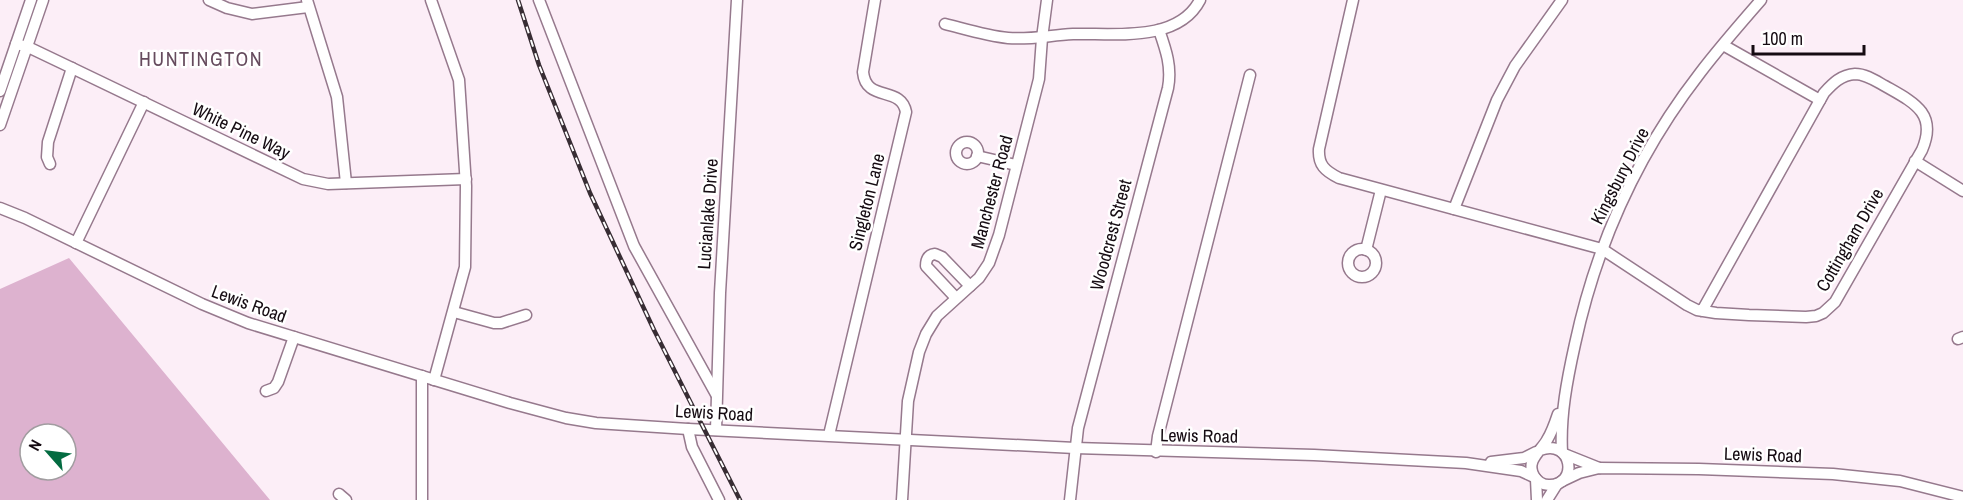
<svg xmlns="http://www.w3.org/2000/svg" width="1963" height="500" font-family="'Archivo Narrow',sans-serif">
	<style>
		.green { fill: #ddb2cf; fill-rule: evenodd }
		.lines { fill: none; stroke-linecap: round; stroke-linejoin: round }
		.minor-casing { stroke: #96798d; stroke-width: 13 }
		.minor { stroke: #fff; stroke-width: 10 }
		.rail-casing { stroke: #382d34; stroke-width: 4.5 }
		.rail { stroke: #fff; stroke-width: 2; stroke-dasharray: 7; stroke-linecap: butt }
		.labels { text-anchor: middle; stroke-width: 5; stroke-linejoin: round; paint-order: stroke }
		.street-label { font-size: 18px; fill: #150b12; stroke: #fff }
		.neighbourhood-label { font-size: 20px; letter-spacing: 1.5px; fill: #664b5e; stroke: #fff }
	</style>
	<rect width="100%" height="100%" fill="#fceef7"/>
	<path class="green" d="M 69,258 L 270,500 L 0,500 L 0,289 ZM 30,434 L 66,434 L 66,470 L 30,470 Z"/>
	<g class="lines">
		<g class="minor-casing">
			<g id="minor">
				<path d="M 209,0 L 227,8 L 252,14 L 308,7"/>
				<path d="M 307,0 L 337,97 L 346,183"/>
				<path d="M 431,0 L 459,80 L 466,186 L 465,267 L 434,380"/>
				<path d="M 539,0 L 634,246 L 716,394"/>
				<path d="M 1353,0 L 1319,149 C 1318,165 1325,171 1339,178 L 1602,249 L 1687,305 L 1697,310 L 1716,313 L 1749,315 L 1806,317 L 1816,316 L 1823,313 L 1835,302 L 1922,150 C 1938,113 1913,102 1885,86 C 1876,81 1866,74 1855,74 C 1841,75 1833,83 1824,93 L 1702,311"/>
				<path d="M 945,24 C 965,29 987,36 1008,38 C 1030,40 1051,35 1073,34 C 1113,33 1178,43 1200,0"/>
				<path d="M 16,44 L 28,47 L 72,68 L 303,179 L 328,184 L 466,179"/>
				<path d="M 1723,45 L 1820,100"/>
				<path d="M 0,91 L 31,0"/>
				<path d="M 0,125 L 43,0"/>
				<circle cx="967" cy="153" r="11"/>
				<path d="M 977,156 L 1016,165"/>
				<path d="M 1915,161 L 1963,191"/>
				<path d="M 50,164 L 47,157 L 48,142 L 72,68"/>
				<path d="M 0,208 L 25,218 L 202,304 L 248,323 L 510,403 L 566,418 L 596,423 L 688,429 L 1075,448 L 1314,455 L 1466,463 L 1521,471 L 1534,477"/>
				<path d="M 1454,209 L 1497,100 L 1515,66 L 1562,0"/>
				<path d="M 76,243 L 144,102"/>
				<circle cx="1362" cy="263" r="14"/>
				<path d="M 1366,250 L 1381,190"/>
				<path d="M 956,298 L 926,266 C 926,259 928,255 935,254 L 942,257 L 970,286"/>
				<path d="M 454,312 L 494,323 L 501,323 L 526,315"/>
				<path d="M 1958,339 L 1963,337"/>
				<path d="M 266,391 L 274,388 L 278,382 L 294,337"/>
				<path d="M 688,429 L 692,447 L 719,500"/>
				<path d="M 716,430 L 720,293 L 737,0"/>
				<path d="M 829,435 L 906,112 C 901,85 866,103 863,72 L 875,0"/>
				<path d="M 1540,450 C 1573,438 1579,486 1549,485 C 1543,485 1537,481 1534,476 C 1525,461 1541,451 1547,440 C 1552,432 1555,423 1558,414"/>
				<path d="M 1156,452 L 1158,436 L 1250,75"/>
				<path d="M 1562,452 C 1560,416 1567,380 1575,344 C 1596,246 1638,153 1700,73 C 1719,48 1740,24 1761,0"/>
				<path d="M 1564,454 L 1599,468"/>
				<path d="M 1491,462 L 1524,458 L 1536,452"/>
				<path d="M 1536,479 L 1537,500"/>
				<path d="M 1562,481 L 1579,473 L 1599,468 L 1699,469 L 1833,474 L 1900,481 L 1963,497"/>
				<path d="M 339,494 L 346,500"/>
				<path d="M 422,500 L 422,376"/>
				<path d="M 902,500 L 908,401 L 919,352 L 926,334 L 937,316 L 979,278 L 989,263 L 999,235 L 1039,79 L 1042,38 L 1047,0"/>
				<path d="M 1070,500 L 1078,428 L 1168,88 C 1172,67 1166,50 1159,30"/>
				<path d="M 1547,500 L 1557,484"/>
			</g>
		</g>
		<use href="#minor" class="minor"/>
		<g class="rail-casing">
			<path id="rail" d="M 518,0 L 539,65 L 590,193 L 654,330 L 740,500"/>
		</g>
		<use href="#rail" class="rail"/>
	</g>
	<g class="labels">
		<g class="street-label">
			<text transform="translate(241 131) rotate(26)" y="6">White Pine Way</text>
			<text transform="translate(1620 176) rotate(-63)" y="6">Kingsbury Drive</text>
			<text transform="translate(992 192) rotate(-75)" y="6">Manchester Road</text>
			<text transform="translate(867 202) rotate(-76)" y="6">Singleton Lane</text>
			<text transform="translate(708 214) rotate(-86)" y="6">Lucianlake Drive</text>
			<text transform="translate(1111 235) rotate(-75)" y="6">Woodcrest Street</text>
			<text transform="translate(1850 240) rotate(-60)" y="6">Cottingham Drive</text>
			<text transform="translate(249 304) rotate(20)" y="6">Lewis Road</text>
			<text transform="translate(714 413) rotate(3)" y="6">Lewis Road</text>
			<text transform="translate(1199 436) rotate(1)" y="6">Lewis Road</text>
			<text transform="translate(1763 455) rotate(2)" y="6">Lewis Road</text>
		</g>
		<g class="neighbourhood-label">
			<text x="201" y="66">HUNTINGTON</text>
		</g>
	</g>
	<g transform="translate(48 452) rotate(298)"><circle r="28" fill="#ffffff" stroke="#a19da0" stroke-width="1.5"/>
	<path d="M0-4.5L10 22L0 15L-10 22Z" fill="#036b41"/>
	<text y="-9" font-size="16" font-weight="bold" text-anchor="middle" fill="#150b12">N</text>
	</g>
	<path d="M1753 45v9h111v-9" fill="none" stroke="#150b12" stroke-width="3"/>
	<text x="1762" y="45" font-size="18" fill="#150b12" stroke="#ffffff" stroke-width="4.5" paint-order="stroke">100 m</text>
</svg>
